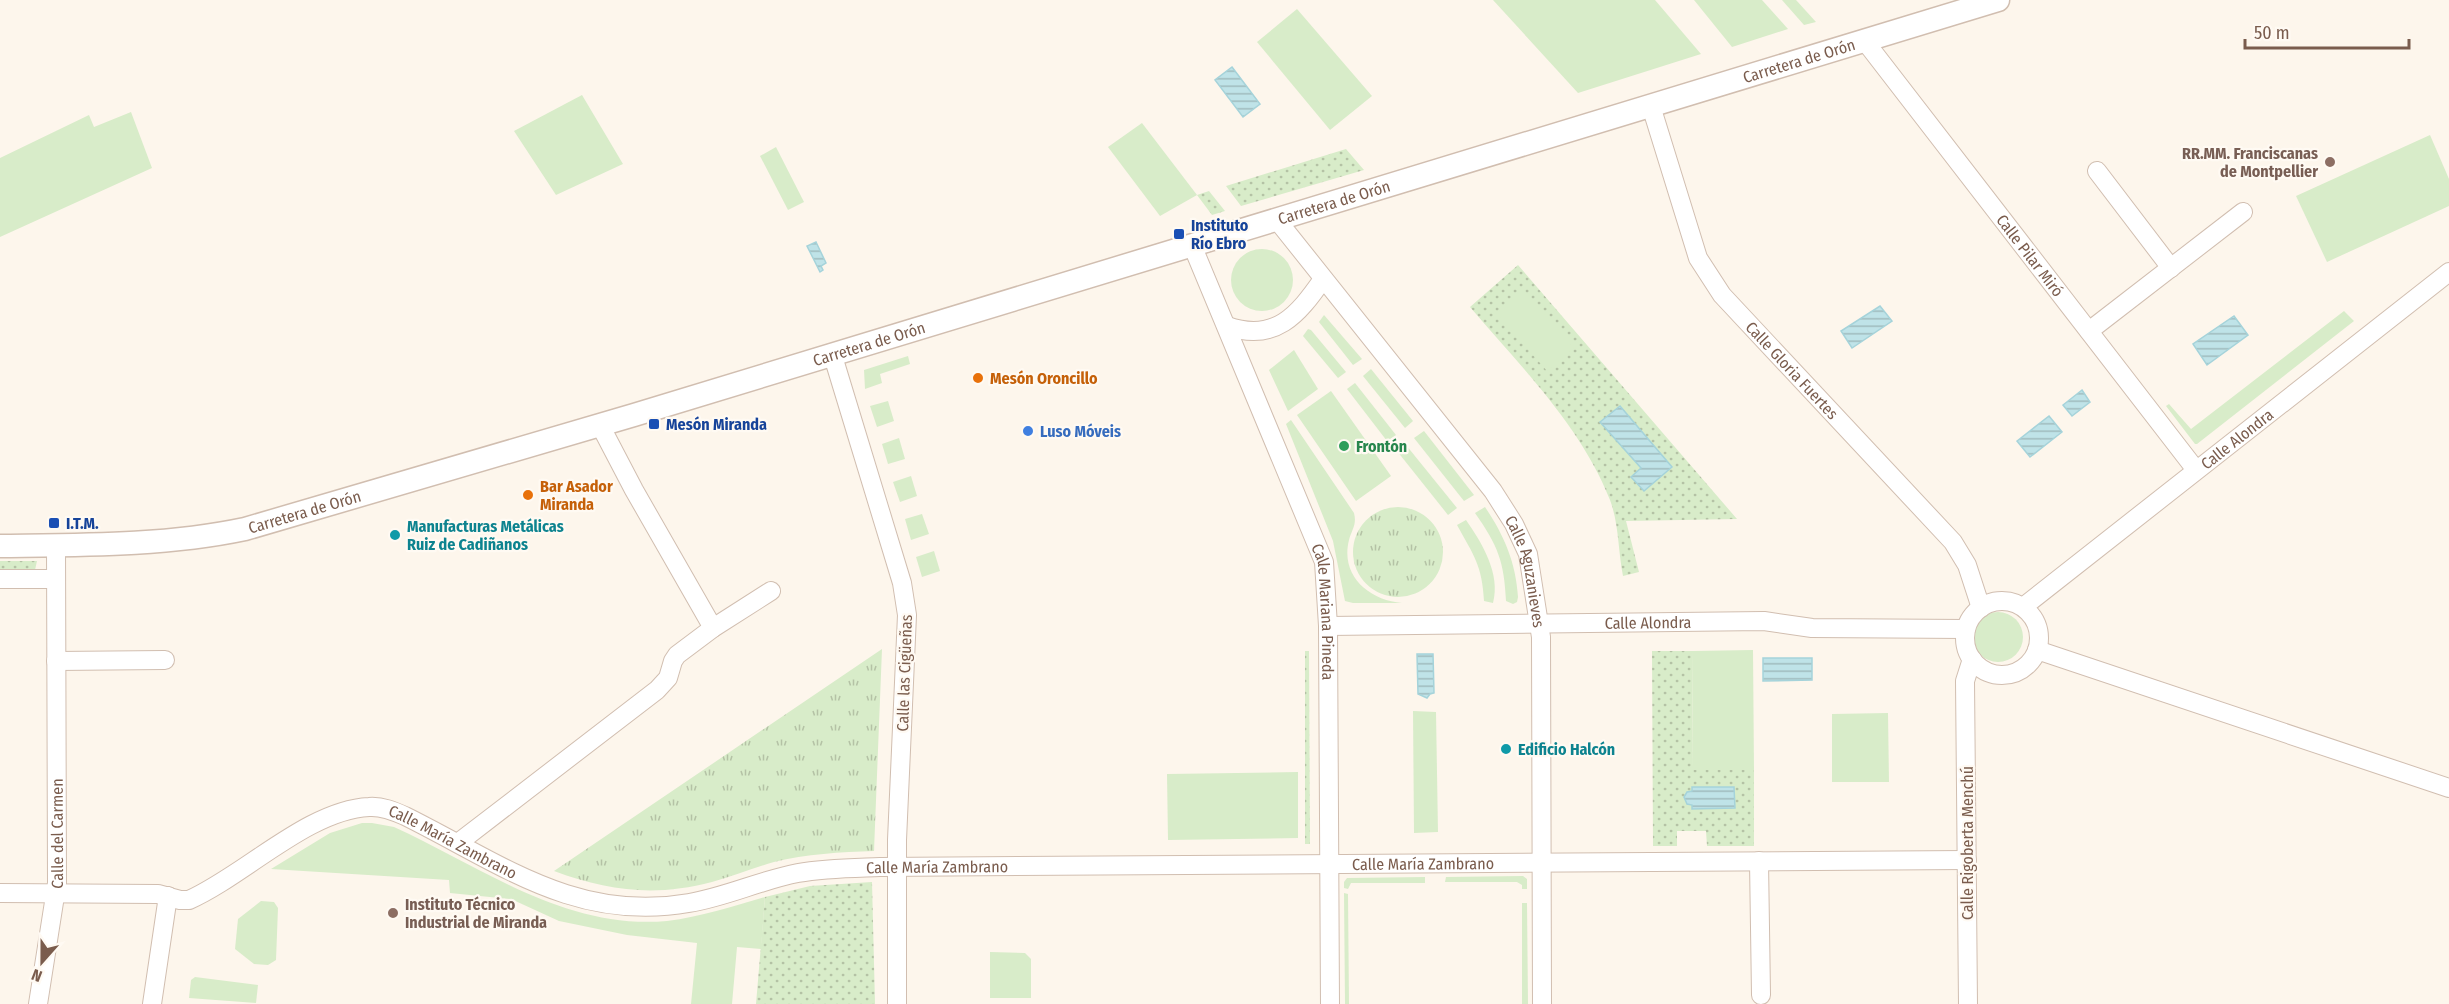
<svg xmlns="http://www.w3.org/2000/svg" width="2449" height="1004" font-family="'Fira Sans Condensed',sans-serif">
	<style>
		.grass { fill: url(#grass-dots) }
		.park { fill: url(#park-tufts) }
		.garden { fill: #d8ecc9 }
		.water { fill: url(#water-rules); stroke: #a5d3da; stroke-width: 1.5 }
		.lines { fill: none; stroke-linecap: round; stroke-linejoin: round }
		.minor-casing { stroke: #d1beb0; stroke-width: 20 }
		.tertiary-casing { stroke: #d1beb0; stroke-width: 25 }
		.minor { stroke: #fff; stroke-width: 18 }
		.tertiary { stroke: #fff; stroke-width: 22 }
		.education-dot { fill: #8d6e63; stroke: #fffaf3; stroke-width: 2 }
		.transit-dot { fill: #1a4fb4; stroke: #fffaf3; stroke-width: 2 }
		.food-dot { fill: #e8710a; stroke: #fffaf3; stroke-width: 2 }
		.shop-dot { fill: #3f7fe0; stroke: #fffaf3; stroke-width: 2 }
		.leisure-dot { fill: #2e9e5b; stroke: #fffaf3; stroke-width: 2 }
		.culture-dot { fill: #0f9aa8; stroke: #fffaf3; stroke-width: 2 }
		.labels { text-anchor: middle; stroke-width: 4.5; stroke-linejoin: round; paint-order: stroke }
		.street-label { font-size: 16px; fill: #7a5c4d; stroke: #fffaf3 }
		.education-label { font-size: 16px; font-weight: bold; fill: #785e54; stroke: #fffaf3; text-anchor: end }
		.transit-label { font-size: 16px; font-weight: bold; fill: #164399; stroke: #fffaf3; text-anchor: start }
		.food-label { font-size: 16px; font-weight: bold; fill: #c56008; stroke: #fffaf3; text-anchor: start }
		.shop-label { font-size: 16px; font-weight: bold; fill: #366cbe; stroke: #fffaf3; text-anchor: start }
		.leisure-label { font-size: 16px; font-weight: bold; fill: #27864d; stroke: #fffaf3; text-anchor: start }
		.culture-label { font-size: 16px; font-weight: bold; fill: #0d838f; stroke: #fffaf3; text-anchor: start }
	</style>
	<defs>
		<pattern id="grass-dots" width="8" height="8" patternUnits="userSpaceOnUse" patternTransform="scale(1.5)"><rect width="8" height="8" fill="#d8ecc9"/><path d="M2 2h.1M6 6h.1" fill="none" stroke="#b4c2a5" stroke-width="1.8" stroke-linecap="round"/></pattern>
		<pattern id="park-tufts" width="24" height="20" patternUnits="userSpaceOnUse" patternTransform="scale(1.5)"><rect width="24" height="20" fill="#d8ecc9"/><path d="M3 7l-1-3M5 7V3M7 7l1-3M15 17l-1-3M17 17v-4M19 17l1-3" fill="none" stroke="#b4c2a5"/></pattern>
		<pattern id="water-rules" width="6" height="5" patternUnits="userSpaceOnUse" patternTransform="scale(1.5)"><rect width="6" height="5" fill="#bfe3e8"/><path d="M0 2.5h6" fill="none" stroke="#a0bbbe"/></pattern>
	</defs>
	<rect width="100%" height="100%" fill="#fdf6ec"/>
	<g class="grass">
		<path d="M 1346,149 L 1364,170 L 1241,206 L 1226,186 Z"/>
		<path d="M 1209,191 L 1225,211 L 1212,215 L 1197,195 Z"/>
		<path d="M 1518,265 L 1737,519 L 1626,521 L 1639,572 L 1623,576 C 1618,551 1619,524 1610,500 C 1581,426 1521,367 1470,307 Z"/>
		<path d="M 0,561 L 37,561 L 35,570 L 0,570 Z"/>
		<path d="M 1305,651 L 1309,651 L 1310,844 L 1305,844 Z"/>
		<path d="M 1652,651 L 1693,651 L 1692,769 L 1754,770 L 1754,846 L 1707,846 L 1706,831 L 1677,831 L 1677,846 L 1653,846 Z"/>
		<path d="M 872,882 L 875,1004 L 756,1004 L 765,897 L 810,886 Z"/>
	</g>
	<g class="park">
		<circle cx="1398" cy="552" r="45"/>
		<path d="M 882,649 L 874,851 C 841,852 806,854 774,862 C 753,868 733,876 712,882 C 655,897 608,891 554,871 Z"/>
	</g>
	<g class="garden">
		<path d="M 1493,0 L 1655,0 L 1701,54 L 1578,93 Z"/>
		<path d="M 1694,0 L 1762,0 L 1788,29 L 1732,47 Z"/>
		<path d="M 1782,0 L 1796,0 L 1816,22 L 1804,25 Z"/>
		<path d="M 1297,9 L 1372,96 L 1330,130 L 1257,42 Z"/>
		<path d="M 582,95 L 623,164 L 556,195 L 514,131 Z"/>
		<path d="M 131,112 L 152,168 L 0,237 L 0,158 L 89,115 L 94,127 Z"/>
		<path d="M 1142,123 L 1197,195 L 1160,216 L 1108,147 Z"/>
		<path d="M 2430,135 L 2449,179 L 2449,206 L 2327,262 L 2296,196 Z"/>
		<path d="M 776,147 L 804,202 L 788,210 L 760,156 Z"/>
		<circle cx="1262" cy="280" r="31"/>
		<path d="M 1523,289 L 1574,348 L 1547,371 L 1496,313 Z"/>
		<path d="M 2344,311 L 2354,321 L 2197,444 L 2195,444 L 2166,406 L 2169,404 L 2191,429 Z"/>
		<path d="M 1324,315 L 1362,359 L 1353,365 L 1319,322 Z"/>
		<path d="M 1308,329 L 1311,330 L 1346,372 L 1338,378 L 1303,336 Z"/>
		<path d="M 1294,350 L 1318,389 L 1288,411 L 1269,370 Z"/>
		<path d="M 908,356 L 910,364 L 880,374 L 882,383 L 865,389 L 864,370 Z"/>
		<path d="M 1371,369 L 1413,421 L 1405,428 L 1363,376 Z"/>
		<path d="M 1355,383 L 1396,435 L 1387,441 L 1347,389 Z"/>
		<path d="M 1331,391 L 1391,476 L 1356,501 L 1297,415 Z"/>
		<path d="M 888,401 L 894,421 L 877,427 L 870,406 Z"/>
		<path d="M 1291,420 L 1354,513 C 1357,525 1352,529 1349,540 C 1340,576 1369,600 1402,603 L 1353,603 L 1345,601 L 1333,541 L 1286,424 Z"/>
		<path d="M 1424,431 L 1474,495 L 1464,501 L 1414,438 Z"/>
		<path d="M 899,438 L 905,459 L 888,464 L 882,444 Z"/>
		<path d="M 1406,445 L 1457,508 L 1448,515 L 1397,451 Z"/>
		<path d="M 911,476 L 917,496 L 900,502 L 893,482 Z"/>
		<path d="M 1485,507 C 1504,535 1516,563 1518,597 L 1517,602 L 1513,604 L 1506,601 C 1504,561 1498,546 1475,513 Z"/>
		<path d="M 922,514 L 929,534 L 911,540 L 905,519 Z"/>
		<path d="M 1466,520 C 1482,543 1501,574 1493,603 L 1484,601 C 1482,565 1474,556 1457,525 Z"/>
		<path d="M 934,551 L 940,571 L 922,577 L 916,557 Z"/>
		<circle cx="1998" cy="637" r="25"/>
		<path d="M 1753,650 L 1754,770 L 1692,770 L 1693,651 Z"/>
		<path d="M 1413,711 L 1436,712 L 1438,832 L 1414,833 Z"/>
		<path d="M 1888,713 L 1889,782 L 1832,782 L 1832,714 Z"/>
		<path d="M 1298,772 L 1298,838 L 1168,840 L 1167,774 Z"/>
		<path d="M 362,823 L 372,823 L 394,827 C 482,867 565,930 667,921 C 701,917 733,906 765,897 L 761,949 L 737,947 L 732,1004 L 691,1004 L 697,943 L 627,935 L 559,921 L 511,899 L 450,893 L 449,880 L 271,869 L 330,833 Z"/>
		<path d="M 1523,876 L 1527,879 L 1527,889 L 1522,889 L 1522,885 L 1517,882 L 1445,882 L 1446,877 Z"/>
		<path d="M 1425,877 L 1425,883 L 1351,883 L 1348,889 L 1344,888 L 1344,882 L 1347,878 Z"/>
		<path d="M 1344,893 L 1348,894 L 1349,1004 L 1345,1004 Z"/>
		<path d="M 261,901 L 274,902 L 278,908 L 276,960 L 268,965 L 254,964 L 235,949 L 238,919 Z"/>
		<path d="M 1522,903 L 1527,903 L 1528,1004 L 1522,1004 Z"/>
		<path d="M 990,952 L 1025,953 L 1031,959 L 1031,998 L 990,998 Z"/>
		<path d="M 195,977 L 258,985 L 256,1003 L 189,998 L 191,980 Z"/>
	</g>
	<g class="water">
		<path d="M 1232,67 L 1260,104 L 1243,117 L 1215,80 Z"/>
		<path d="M 816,242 L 826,263 L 821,266 L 823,270 L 820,272 L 807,246 Z"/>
		<path d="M 1880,306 L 1892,321 L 1852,348 L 1841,331 Z"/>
		<path d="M 2234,316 L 2248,335 L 2207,365 L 2193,344 Z"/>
		<path d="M 2082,390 L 2090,402 L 2072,416 L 2063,405 Z"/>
		<path d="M 1620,406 L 1672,467 L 1644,491 L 1631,477 L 1641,468 L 1600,422 Z"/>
		<path d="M 2049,416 L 2062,432 L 2030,457 L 2017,441 Z"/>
		<path d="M 1417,654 L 1433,654 L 1434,693 L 1430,694 L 1427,698 L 1418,694 Z"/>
		<path d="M 1763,658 L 1812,658 L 1812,680 L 1763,681 Z"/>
		<path d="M 1692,787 L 1734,787 L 1735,808 L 1692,809 L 1692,805 L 1687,804 L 1684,797 L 1687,792 L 1692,791 Z"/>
	</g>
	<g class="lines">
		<g class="minor-casing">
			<g id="minor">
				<path id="s1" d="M 1864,40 L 2196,470"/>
				<path id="s2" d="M 1651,106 L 1698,258 L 1722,295 L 1953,542 L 1967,565 L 1981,608"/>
				<path d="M 2097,171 L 2171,268"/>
				<path id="s3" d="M 1277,220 L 1493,491 L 1514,524 L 1528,554 L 1541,637 L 1542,1004"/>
				<path id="s4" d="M 1192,245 L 1324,562 L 1328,626 L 1330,1004"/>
				<path d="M 1227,326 C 1275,343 1298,315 1323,279"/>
				<path d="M 2089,331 L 2243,212"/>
				<path d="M 832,353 L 902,583 L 907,615 L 897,840 L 897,1004"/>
				<path d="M 600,425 L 634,490 L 713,628"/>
				<path d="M 0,579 L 56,579"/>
				<circle cx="2002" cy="638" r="37"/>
				<path id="s5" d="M 2023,607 L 2449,272"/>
				<path id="s6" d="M 1328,626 L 1764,621 L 1812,628 L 1966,629"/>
				<path d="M 2037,650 L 2449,788"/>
				<path d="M 56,661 L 165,660"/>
				<path d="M 458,843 L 657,690 L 668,678 L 673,661 L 677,655 L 713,628 L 771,591"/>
				<path d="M 1759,861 L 1761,995"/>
				<path id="s7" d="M 0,893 L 158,894 L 180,900 L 189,900 C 245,875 308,810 369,807 C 382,806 394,811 405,816 C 500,863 576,923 689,903 C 726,897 761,880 798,873 C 825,868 853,868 880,867 L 1967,860"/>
				<path id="s8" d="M 38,1004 L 57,883 L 56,545"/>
				<path d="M 152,1004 L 168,896"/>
				<path d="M 1968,1004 L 1965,681 L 1972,659"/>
			</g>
		</g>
		<g class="tertiary-casing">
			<g id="tertiary">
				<path id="s9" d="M 0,546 C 82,545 164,546 245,529 L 634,415 L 1998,0"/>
			</g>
		</g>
		<use href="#minor" class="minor"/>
		<use href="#tertiary" class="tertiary"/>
	</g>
	<g class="education-dot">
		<circle cx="2330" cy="162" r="6"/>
		<circle cx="393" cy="913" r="6"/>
	</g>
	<g class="transit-dot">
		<rect x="1173" y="228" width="12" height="12" rx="3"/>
		<rect x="648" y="418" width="12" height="12" rx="3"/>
		<rect x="48" y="517" width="12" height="12" rx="3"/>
	</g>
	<g class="food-dot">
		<circle cx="978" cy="378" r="6"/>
		<circle cx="528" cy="495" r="6"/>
	</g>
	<circle class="shop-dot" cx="1028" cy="431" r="6"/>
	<circle class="leisure-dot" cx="1344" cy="446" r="6"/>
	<g class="culture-dot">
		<circle cx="395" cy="535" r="6"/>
		<circle cx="1506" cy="749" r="6"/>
	</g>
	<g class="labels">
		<g class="street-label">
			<text dy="6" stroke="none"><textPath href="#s9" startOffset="1869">Carretera de Orón</textPath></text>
			<text dy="6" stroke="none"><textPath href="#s9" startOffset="1383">Carretera de Orón</textPath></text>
			<text dy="6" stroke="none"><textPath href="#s1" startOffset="272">Calle Pilar Miró</textPath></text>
			<text dy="6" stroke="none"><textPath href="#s9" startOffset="897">Carretera de Orón</textPath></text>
			<text dy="6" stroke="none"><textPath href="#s2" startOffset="306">Calle Gloria Fuertes</textPath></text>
			<text dy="6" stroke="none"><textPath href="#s5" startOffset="272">Calle Alondra</textPath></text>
			<text dy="6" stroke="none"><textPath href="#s9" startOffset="308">Carretera de Orón</textPath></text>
			<text dy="6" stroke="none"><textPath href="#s3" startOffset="435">Calle Aguzanieves</textPath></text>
			<text dy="6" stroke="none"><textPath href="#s4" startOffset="393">Calle Mariana Pineda</textPath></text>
			<text dy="6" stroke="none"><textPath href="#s6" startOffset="320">Calle Alondra</textPath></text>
			<text transform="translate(904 673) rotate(-88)" y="6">Calle las Cigüeñas</text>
			<text dy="6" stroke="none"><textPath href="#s8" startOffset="172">Calle del Carmen</textPath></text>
			<text dy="6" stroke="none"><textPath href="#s7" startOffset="486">Calle María Zambrano</textPath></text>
			<text transform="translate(1967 843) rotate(-90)" y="6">Calle Rigoberta Menchú</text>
			<text dy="6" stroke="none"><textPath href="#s7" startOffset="1474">Calle María Zambrano</textPath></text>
			<text dy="6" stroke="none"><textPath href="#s7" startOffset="988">Calle María Zambrano</textPath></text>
		</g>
		<g class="education-label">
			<text x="2318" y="159">RR.MM. Franciscanas<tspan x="2318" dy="18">de Montpellier</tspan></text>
			<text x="405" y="910" text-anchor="start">Instituto Técnico<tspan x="405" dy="18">Industrial de Miranda</tspan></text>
		</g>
		<g class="transit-label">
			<text x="1191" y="231">Instituto<tspan x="1191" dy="18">Río Ebro</tspan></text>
			<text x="666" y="430">Mesón Miranda</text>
			<text x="66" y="529">I.T.M.</text>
		</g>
		<g class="food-label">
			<text x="990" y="384">Mesón Oroncillo</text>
			<text x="540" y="492">Bar Asador<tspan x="540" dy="18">Miranda</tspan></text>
		</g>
		<g class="shop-label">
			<text x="1040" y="437">Luso Móveis</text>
		</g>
		<g class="leisure-label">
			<text x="1356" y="452">Frontón</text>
		</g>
		<g class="culture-label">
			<text x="407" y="532">Manufacturas Metálicas<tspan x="407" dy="18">Ruiz de Cadiñanos</tspan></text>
			<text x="1518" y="755">Edificio Halcón</text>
		</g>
	</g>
	<g transform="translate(42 962) rotate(201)" stroke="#fffaf3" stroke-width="4.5" paint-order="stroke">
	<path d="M0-4.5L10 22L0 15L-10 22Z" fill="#7a5c4d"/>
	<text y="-9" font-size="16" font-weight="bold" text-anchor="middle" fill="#7a5c4d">N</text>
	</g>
	<path d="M2245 39v9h164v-9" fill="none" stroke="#7a5c4d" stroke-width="3"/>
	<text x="2254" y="39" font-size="18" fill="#7a5c4d" stroke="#fffaf3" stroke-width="4.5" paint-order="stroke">50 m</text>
</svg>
